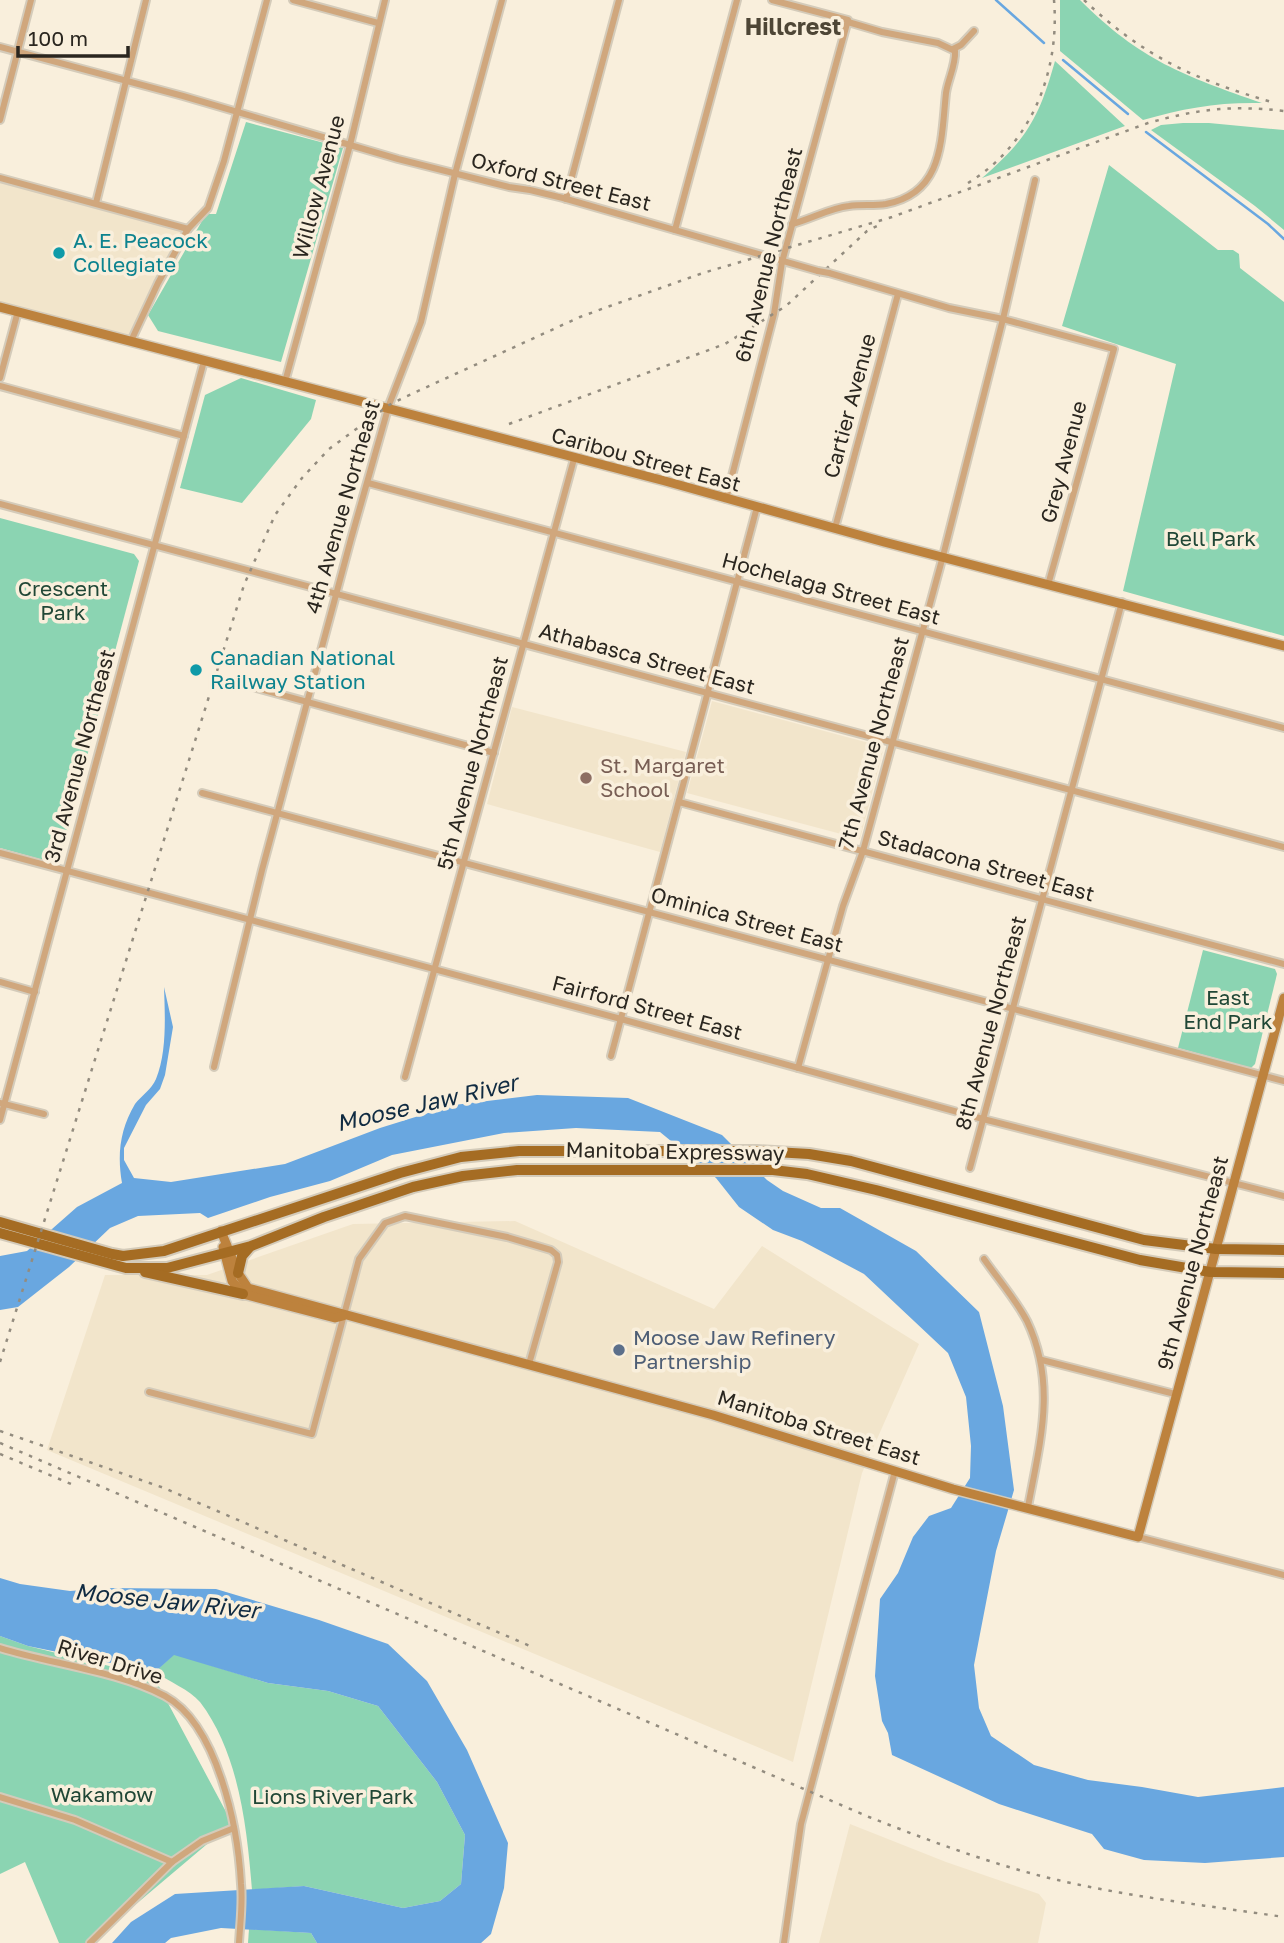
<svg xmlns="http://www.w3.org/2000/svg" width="1284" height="1943" font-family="'Golos Text',sans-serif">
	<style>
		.built { fill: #f2e5cb }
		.green { fill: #8bd4b2 }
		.water { fill: #69a7e0 }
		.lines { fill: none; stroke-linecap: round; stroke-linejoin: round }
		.stream { stroke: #69a7e0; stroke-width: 2.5 }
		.street-casing { stroke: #d4cbba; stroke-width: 10 }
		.secondary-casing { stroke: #d4cbba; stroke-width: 12 }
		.primary-casing { stroke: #d4cbba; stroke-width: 14 }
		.street { stroke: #d0a77d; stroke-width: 6 }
		.secondary { stroke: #bd823d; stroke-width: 9 }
		.primary { stroke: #a56c23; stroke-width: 10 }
		.rail { stroke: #938c7f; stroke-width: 2.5; stroke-dasharray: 3.5 7; stroke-linecap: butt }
		.street-bridge-casing { stroke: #d4cbba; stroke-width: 10; stroke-linecap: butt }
		.street-bridge { stroke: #d0a77d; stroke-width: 6 }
		.culture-dot { fill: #0f9aa8; stroke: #f9efdc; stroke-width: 2.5 }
		.education-dot { fill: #8d6e63; stroke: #f9efdc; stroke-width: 2.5 }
		.service-dot { fill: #5c6f8a; stroke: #f9efdc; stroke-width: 2.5 }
		.labels { text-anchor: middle; stroke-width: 7; stroke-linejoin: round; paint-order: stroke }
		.street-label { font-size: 21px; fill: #2a261f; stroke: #f9efdc }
		.culture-label { font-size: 21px; fill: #0d838f; stroke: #f9efdc; text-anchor: start }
		.park-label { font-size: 21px; fill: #204736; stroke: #f9efdc }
		.education-label { font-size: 21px; fill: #785e54; stroke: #f9efdc; text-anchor: start }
		.service-label { font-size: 21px; fill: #4e5e75; stroke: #f9efdc; text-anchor: start }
		.neighbourhood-label { font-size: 23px; font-weight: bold; fill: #4e4636; stroke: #f9efdc }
		.water-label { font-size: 23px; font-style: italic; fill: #102b42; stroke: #f9efdc }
	</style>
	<rect width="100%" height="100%" fill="#f9efdc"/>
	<g class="built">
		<path d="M 0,177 L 188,229 L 131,341 L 0,306 Z"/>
		<path d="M 712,701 L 884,747 L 860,839 L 687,793 Z"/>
		<path d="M 512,707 L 686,752 L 660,852 L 487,804 Z"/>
		<path d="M 515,1221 L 714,1309 L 762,1246 L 919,1344 L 862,1473 L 793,1762 L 47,1450 L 105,1275 L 207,1275 L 353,1224 Z"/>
		<path d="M 850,1824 L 946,1862 L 1039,1894 L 1046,1903 L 1038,1943 L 819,1943 Z"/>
	</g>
	<g class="green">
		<path d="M 1060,0 L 1080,0 C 1140,60 1184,76 1262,103 C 1218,102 1184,108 1143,120 L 1060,51 Z"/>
		<path d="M 1055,61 L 1125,126 L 982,178 C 1027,139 1039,118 1055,61 Z"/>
		<path d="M 246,122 L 343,148 L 281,362 L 158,331 L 148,315 L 206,214 L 216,214 Z"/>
		<path d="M 1183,123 L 1209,123 L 1284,130 L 1284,230 L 1255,206 L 1151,130 L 1161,125 Z"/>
		<path d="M 1109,165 L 1218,250 L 1233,250 L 1239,254 L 1240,268 L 1284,302 L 1284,636 L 1123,591 L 1176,364 L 1062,326 Z"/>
		<path d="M 241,378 L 316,400 L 311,419 L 242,503 L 180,488 L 205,395 Z"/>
		<path d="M 0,518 L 134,554 L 139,561 L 60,858 L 54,863 L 0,848 Z"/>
		<path d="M 1203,950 L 1275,969 L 1277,974 L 1255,1064 L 1251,1068 L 1178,1048 Z"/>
		<path d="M 0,1636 L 28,1646 L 154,1677 L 232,1823 L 90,1943 L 59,1943 L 25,1862 L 0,1874 Z"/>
		<path d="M 174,1654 L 268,1683 L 328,1691 L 378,1706 L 437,1782 L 465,1835 L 461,1884 L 440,1901 L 403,1908 L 304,1886 L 252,1890 C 247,1828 239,1753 200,1702 C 190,1690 168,1681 155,1672 Z"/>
		<path d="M 249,1929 L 311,1933 L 317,1943 L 248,1943 Z"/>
	</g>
	<g class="water">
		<path d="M 164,987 L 173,1027 L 165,1075 L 160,1089 L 146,1105 L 124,1148 L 124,1160 L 134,1178 L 171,1182 L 285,1164 L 380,1128 L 454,1105 L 537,1095 L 628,1098 L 722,1135 L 767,1180 L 783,1191 L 821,1208 L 840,1208 L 916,1251 L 979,1312 L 1003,1406 L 1014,1490 L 996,1551 L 974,1665 L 979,1708 L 991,1736 L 1034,1765 L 1088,1780 L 1142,1787 L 1198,1797 L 1284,1787 L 1284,1857 L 1205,1863 L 1144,1860 L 1104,1849 L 1092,1834 L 999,1804 L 892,1755 L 888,1733 L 882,1721 L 875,1676 L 880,1599 L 898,1573 L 913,1537 L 929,1516 L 951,1508 L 970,1478 L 971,1446 L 966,1397 L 948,1353 L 864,1274 L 802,1241 L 773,1230 L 739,1207 L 716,1178 L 660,1132 L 576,1128 L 504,1133 L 392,1155 L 330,1181 L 270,1197 L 208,1218 L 200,1213 L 138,1216 L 110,1228 L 69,1267 L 18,1307 L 0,1310 L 0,1256 L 27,1251 L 77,1207 L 122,1183 C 117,1155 120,1129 135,1104 C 141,1096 152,1089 156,1079 C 167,1052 165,1016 164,987 Z"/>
		<path d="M 0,1578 L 20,1584 L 70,1591 L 108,1588 L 216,1589 L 319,1620 L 388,1644 L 427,1681 L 467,1750 L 508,1843 L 504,1888 L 491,1934 L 481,1943 L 317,1943 L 311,1933 L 221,1928 L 171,1938 L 165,1943 L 112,1943 L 131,1922 L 175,1894 L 304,1886 L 403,1908 L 440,1901 L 461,1884 L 465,1835 L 437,1782 L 378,1706 L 328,1691 L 268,1683 L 174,1655 L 155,1672 L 28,1646 L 0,1636 Z"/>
	</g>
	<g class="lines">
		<g class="stream">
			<path d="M 996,0 L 1044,43"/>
			<path d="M 1063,60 L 1128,114"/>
			<path d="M 1146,132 L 1268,224 L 1284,239"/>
		</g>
		<g class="street-casing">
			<g id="street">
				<path d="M 293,0 L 378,23"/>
				<path d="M 0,47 L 183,96 L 398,159 L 509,187 L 530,190 L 563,198 L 818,271"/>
				<path d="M 953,49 L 961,45 L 974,31"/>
				<path d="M 0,120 L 31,0"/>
				<path d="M 0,178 L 188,229"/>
				<path d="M 566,199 L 619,0"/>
				<path d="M 96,203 L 146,0"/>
				<path d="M 792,224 C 811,219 830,208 849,206 C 861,204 874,206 886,204 C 944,193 941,140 946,93 C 948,79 956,65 955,51 L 938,43 L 882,32 L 848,22"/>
				<path d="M 675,230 L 737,0"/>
				<path d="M 829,273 L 949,308 L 1003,319 L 1114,349 L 1048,585"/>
				<path d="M 131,341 L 158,283 L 188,229 L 208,208 L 224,161 L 267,0"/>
				<path d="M 0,378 L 18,311"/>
				<path d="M 285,382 L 350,145 L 385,0"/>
				<path d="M 0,386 L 184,436"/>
				<path d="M 368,483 L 1284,728"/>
				<path d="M 726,499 L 774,314 L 782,262 L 848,20 L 772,0"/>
				<path d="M 0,504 L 1284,847"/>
				<path d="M 835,528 L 898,294"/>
				<path d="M 242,684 L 494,753"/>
				<path d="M 202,793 L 1284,1081"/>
				<path d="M 679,802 L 1284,964"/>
				<path d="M 0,853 L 621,1019 L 983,1119 L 1284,1196"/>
				<path d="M 0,982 L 35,992"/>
				<path d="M 611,1056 L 757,507"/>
				<path d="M 214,1067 L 262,870 L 351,539 L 389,405 L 421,322 L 455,174 L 502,0"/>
				<path d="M 798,1068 L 843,906 L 863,851 L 943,556 L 1003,319 L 1035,180"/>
				<path d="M 405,1077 L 574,459"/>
				<path d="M 0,1103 L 44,1114"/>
				<path d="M 0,1120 L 204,361"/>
				<path d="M 970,1168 L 1122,602"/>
				<path d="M 984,1259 C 998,1279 1016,1300 1027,1321 C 1057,1384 1040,1442 1028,1507"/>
				<path d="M 1042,1360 L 1175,1394"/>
				<path d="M 149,1392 L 312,1434 L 359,1259 L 385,1223 L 405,1216 L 507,1237 L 551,1250 L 557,1255 L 558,1262 L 529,1364"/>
				<path d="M 1138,1537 L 1284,1575"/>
				<path d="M 0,1648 C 52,1664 117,1671 165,1696 C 218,1725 238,1828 241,1884 C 243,1903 240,1924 239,1943"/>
				<path d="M 0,1797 L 75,1820 L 172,1862"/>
				<path d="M 90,1943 L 172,1862 L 202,1841 L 234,1828"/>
				<path d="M 784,1943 L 801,1824 L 895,1471"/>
			</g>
		</g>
		<g class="secondary-casing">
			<g id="secondary">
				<path d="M 0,307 L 665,481 L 884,542 L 1284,646"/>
				<path d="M 221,1231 L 238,1273 L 248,1288 L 713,1415 L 953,1489 L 1138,1537 L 1284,998"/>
				<path d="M 223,1247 L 232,1281 L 243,1294 L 335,1318 L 343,1316"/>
			</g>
		</g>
		<g class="primary-casing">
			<g id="primary">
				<path d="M 0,1222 L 112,1254 L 123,1256 L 164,1251 L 400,1173 L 461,1157 L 519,1151 L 757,1151 L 809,1154 L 851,1161 L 1144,1240 L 1216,1249 L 1284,1250"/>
				<path d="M 0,1233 L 126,1268 L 167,1268 L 251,1246 L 324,1217 L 413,1187 L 463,1176 L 517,1170 L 773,1170 L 807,1174 L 876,1190 L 1140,1260 L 1210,1272 L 1284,1273"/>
				<path d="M 145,1272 L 243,1294"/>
				<path d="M 238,1273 L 242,1256 L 249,1248"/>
			</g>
		</g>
		<use href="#street" class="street"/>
		<use href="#secondary" class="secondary"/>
		<use href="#primary" class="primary"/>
		<g class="rail">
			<path d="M 1084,0 C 1145,58 1196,80 1275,103"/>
			<path d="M 968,183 C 1031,145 1060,72 1054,0"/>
			<path d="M 509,424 L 725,344 L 786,306 L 867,231 L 877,226"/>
			<path d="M 0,1362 L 244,585 L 275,515 L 302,478 L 329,449 L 389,405 L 405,397 L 580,317 L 610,306 L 703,273 L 892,217 L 1148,123 C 1198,109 1231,105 1284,111"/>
			<path d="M 0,1431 L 164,1488 L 530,1646"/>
			<path d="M 0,1443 L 869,1817 C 925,1839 983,1861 1041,1876 C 1121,1896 1203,1905 1284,1917"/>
			<path d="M 0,1454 L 71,1484"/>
		</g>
		<g class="street-bridge-casing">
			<path id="street-bridge" d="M 818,271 L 829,273"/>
		</g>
		<use href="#street-bridge" class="street-bridge"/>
	</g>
	<g class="culture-dot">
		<circle cx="59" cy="253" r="7"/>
		<circle cx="196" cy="670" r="7"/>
	</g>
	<circle class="education-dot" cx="586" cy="778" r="7"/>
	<circle class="service-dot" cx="619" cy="1350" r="7"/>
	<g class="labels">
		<g class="street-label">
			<text transform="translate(561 182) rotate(14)" y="7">Oxford Street East</text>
			<text transform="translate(319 187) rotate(-75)" y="7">Willow Avenue</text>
			<text transform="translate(769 255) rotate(-76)" y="7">6th Avenue Northeast</text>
			<text transform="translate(850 406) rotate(-75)" y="7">Cartier Avenue</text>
			<text transform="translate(646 460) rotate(15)" y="7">Caribou Street East</text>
			<text transform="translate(1064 462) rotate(-75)" y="7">Grey Avenue</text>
			<text transform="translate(343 507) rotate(-74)" y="7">4th Avenue Northeast</text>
			<text transform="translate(831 589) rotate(15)" y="7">Hochelaga Street East</text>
			<text transform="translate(647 659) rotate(15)" y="7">Athabasca Street East</text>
			<text transform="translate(874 743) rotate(-75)" y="7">7th Avenue Northeast</text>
			<text transform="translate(80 756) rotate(-75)" y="7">3rd Avenue Northeast</text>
			<text transform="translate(473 763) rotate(-75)" y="7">5th Avenue Northeast</text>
			<text transform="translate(986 866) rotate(15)" y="7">Stadacona Street East</text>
			<text transform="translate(747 920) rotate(15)" y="7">Ominica Street East</text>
			<text transform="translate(647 1008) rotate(15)" y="7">Fairford Street East</text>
			<text transform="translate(991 1023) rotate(-75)" y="7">8th Avenue Northeast</text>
			<text transform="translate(675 1152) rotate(1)" y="7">Manitoba Expressway</text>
			<text transform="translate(1193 1263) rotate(-75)" y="7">9th Avenue Northeast</text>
			<text transform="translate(819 1428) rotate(17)" y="7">Manitoba Street East</text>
			<text transform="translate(110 1662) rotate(17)" y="7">River Drive</text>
		</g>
		<g class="culture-label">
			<text x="73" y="248">A. E. Peacock<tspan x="73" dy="24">Collegiate</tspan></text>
			<text x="210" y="665">Canadian National<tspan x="210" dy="24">Railway Station</tspan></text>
		</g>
		<g class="park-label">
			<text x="1211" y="546">Bell Park</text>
			<text x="63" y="596">Crescent<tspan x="63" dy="24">Park</tspan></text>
			<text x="1228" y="1005">East<tspan x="1228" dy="24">End Park</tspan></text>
			<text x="102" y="1802">Wakamow</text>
			<text x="333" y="1804">Lions River Park</text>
		</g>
		<g class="education-label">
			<text x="600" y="773">St. Margaret<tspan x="600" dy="24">School</tspan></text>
		</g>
		<g class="service-label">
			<text x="633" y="1345">Moose Jaw Refinery<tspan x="633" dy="24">Partnership</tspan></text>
		</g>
		<g class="neighbourhood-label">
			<text x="793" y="35">Hillcrest</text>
		</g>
		<g class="water-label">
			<text transform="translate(427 1103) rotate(-13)" y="8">Moose Jaw River</text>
			<text transform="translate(167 1601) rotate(6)" y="8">Moose Jaw River</text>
		</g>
	</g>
	<path d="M18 46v10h110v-10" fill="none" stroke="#2a261f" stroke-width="3.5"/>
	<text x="28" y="46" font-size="21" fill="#2a261f" stroke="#f9efdc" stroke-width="5" paint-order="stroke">100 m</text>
</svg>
